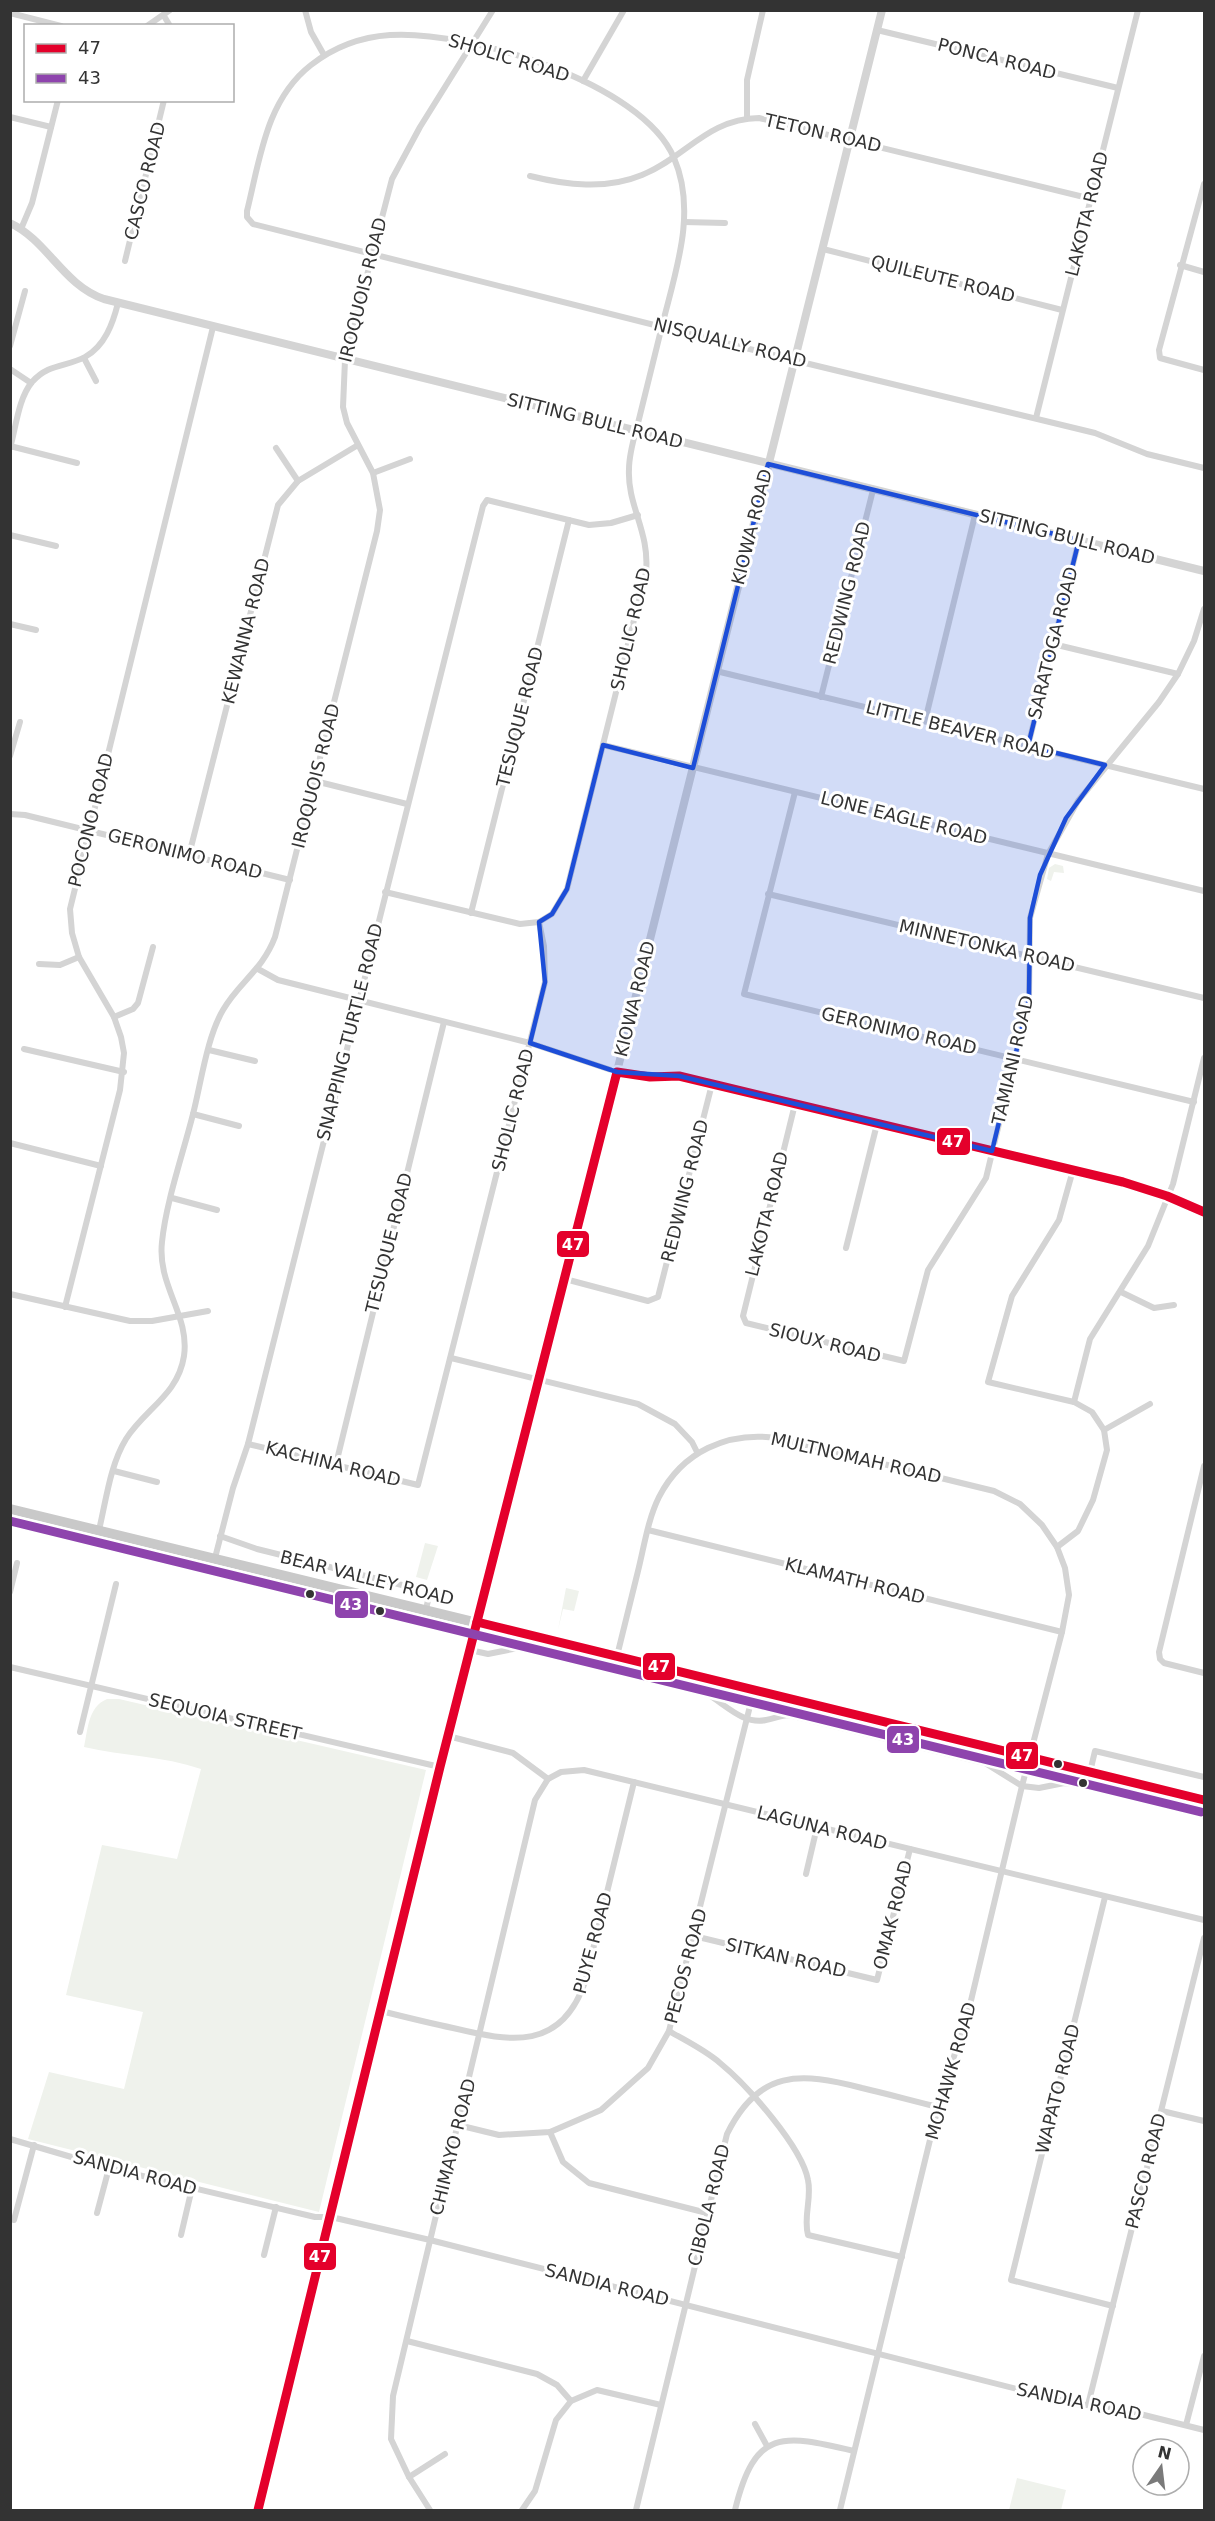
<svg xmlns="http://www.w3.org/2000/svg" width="1215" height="2521" font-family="'DejaVu Sans',sans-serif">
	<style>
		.green { fill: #eff2ec }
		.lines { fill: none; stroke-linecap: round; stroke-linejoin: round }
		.minor { stroke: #d4d4d4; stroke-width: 6 }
		.tertiary { stroke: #d4d4d4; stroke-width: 8 }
		.primary { stroke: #c9c9c9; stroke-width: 10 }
		.bus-1-casing { stroke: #fff; stroke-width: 14 }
		.bus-2-casing { stroke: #fff; stroke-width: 14 }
		.bus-1 { stroke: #e4002b; stroke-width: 9 }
		.bus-2 { stroke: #8e44ad; stroke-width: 9 }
		.marked { fill: #1d4ed8; fill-opacity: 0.2; stroke: #1d4ed8; stroke-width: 4.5; stroke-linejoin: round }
		.bus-dot { fill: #333; stroke: #fff; stroke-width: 2 }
		.labels { text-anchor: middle; stroke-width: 6; stroke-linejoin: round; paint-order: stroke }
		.street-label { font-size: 18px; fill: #333; stroke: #fff }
		.line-badge { stroke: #fff; stroke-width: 2 }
		.badge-label { font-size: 16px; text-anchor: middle; font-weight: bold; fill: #fff }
	</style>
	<rect width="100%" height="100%" fill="#fff"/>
	<g class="green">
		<path d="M 1055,864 L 1063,866 L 1064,873 L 1054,872 L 1051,881 L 1047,879 L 1049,868 Z"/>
		<path d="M 425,1543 L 438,1546 L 427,1580 L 416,1577 Z"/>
		<path d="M 566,1588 L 579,1591 L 574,1611 L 563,1609 L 558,1630 Z"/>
		<path d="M 107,1699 L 119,1699 L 426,1770 L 319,2212 L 28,2139 L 49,2072 L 124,2089 L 143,2012 L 66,1995 L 102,1845 L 177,1859 L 201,1769 C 163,1756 123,1756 84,1747 C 88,1729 88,1707 107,1699 Z"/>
		<path d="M 1017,2478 L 1066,2490 L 1061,2510 L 1009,2510 Z"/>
	</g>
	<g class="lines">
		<g class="minor">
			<path d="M 305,10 L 311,32 L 324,55"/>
			<path d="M 10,13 L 61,26"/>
			<path d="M 164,16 L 170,26"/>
			<path d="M 147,26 L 170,10"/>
			<path d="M 877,30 L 1118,88"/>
			<path d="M 583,81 L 624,10"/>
			<path d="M 10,117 L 51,127"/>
			<path d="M 747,118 L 747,80 L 763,10"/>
			<path d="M 530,176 C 566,185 606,190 642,175 C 686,157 707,119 759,118 L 1092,199"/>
			<path d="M 1204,184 L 1159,350 L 1160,358 L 1204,370"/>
			<path d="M 684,222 L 725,223"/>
			<path d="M 21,229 L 32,203 L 58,100"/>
			<path d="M 823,249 L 1062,310"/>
			<path d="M 125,261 L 164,100"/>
			<path d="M 1180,265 L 1204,272"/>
			<path d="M 10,346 L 25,291"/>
			<path d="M 84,358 L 96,381"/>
			<path d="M 10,369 L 31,383"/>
			<path d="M 1036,418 L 1138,10"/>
			<path d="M 10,446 L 77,463"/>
			<path d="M 10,448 C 16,428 18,399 32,382 C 49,363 67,367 85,357 C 105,346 113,323 118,303"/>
			<path d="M 276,448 L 298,481"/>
			<path d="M 373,473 L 410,459"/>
			<path d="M 10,535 L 56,546"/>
			<path d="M 10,624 L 36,630"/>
			<path d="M 1053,644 L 1178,674"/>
			<path d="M 716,671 L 1204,789"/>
			<path d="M 821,697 L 873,490"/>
			<path d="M 925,721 L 975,515"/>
			<path d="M 603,745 L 1204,891"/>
			<path d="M 1028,746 L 1079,540"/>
			<path d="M 10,756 L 20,722"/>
			<path d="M 315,781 L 407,804"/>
			<path d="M 795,792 L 744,994 L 1194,1102"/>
			<path d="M 10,814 L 25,815 L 290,880"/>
			<path d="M 189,855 L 278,505 L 298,481 L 358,445"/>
			<path d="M 385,892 L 520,924 L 539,922"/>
			<path d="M 768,894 L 1204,998"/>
			<path d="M 471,913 L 569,520"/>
			<path d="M 39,964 L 60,965 L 79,957"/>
			<path d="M 258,969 L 278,980 L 530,1043 L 617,1072 L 650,1077 L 679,1076 L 1123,1182 L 1167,1196 L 1204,1212"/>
			<path d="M 114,1017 L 133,1009 L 138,1003 L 153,947"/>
			<path d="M 24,1049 L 124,1072"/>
			<path d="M 209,1050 L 255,1061"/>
			<path d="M 795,1104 L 743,1316 L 746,1323 L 904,1361 L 928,1270 L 986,1178 L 1029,999 L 1030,918 L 1048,854 L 1078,801 L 1159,702 L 1178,674 L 1194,641 L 1204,609"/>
			<path d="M 193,1114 L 239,1126"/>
			<path d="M 10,1143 L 101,1166"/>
			<path d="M 172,1198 L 217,1210"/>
			<path d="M 846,1248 L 877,1124"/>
			<path d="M 565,1279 L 648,1301 L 658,1297 L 712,1084"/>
			<path d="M 1121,1292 L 1154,1308 L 1174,1305"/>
			<path d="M 10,1294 L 130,1321 L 152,1321 L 208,1311"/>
			<path d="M 65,1307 L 120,1090 L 124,1053 L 121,1037 L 114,1017 L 79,957 L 72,933 L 70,909 L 213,327"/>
			<path d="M 451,1358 L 638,1404 L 675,1424 L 692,1442 L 697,1452"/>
			<path d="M 1074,1402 L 1090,1339 L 1148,1246 L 1173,1184 L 1204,1058"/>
			<path d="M 1104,1430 L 1150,1404"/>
			<path d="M 248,1444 L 418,1485 L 545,982 L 544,946 L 539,922 L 552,914 L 567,889 L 646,572 C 650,532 627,505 629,469 C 629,451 636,432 640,415 C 647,387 654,358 661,330 L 663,322 C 676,270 697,211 674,158 C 642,82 467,30 390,35 C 361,37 334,47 311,65 C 266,100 260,159 247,211 L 247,217 L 253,224 L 801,362 L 1095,433 L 1147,454 L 1204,468"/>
			<path d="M 336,1464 L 444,1022"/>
			<path d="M 1204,1466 L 1159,1652 L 1160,1659 L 1164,1663 L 1204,1673"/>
			<path d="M 114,1471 L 157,1482"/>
			<path d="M 99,1530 C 106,1501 110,1465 126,1439 C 145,1409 178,1395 184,1356 C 190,1315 157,1286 162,1242 C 166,1202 183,1154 193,1114 C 201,1083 207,1037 223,1010 C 239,982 262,971 275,937 L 377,531 L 380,510 L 373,473 L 347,423 L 343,407 L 345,360 L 392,179 L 420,127 L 493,10"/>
			<path d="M 648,1530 L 1062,1632"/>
			<path d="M 220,1536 L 257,1549 L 406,1586 L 425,1586 L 430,1592 L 426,1609"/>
			<path d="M 1057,1547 L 1078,1531 L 1093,1500 L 1107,1450 L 1104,1430 L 1092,1412 L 1074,1402 L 988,1382 L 1012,1296 L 1059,1220 L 1073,1170"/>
			<path d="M 215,1558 L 233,1488 L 248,1444 L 483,506 L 487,500 L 589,525 L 611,523 L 638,515"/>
			<path d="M 10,1592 L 17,1563"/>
			<path d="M 470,1650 L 488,1654 L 518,1648 L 707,1694 C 725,1704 743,1725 766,1720 C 774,1719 780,1715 789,1715 L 985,1763 L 1022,1786 L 1039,1788 L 1064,1783 L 1076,1784 L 1204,1816"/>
			<path d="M 617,1656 C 624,1628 631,1599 638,1571 C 644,1547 648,1519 659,1497 C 682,1452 727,1431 777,1438 L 994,1491 L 1020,1504 L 1042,1525 L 1057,1547 L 1065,1568 L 1069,1595 L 1062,1632 L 1022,1786 L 969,2009 L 938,2107 L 840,2510"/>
			<path d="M 10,1667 L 440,1767"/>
			<path d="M 80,1732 L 116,1584"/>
			<path d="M 448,1736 L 513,1753 L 548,1779 L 561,1772 L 584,1770 L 1204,1920"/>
			<path d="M 1090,1772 L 1095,1751 L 1204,1777"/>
			<path d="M 806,1874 L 817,1827"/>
			<path d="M 1105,1897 L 1011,2280 L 1113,2306"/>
			<path d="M 694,1936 L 877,1980 L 910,1849"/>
			<path d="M 381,2011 C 405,2017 429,2023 453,2028 C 511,2042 561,2051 585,1982 L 634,1782"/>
			<path d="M 669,2031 C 686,2041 705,2050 720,2063 C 747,2085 802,2147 808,2180 C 812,2199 803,2217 808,2235 L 902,2257"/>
			<path d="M 1162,2111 L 1204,2121"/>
			<path d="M 458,2125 L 499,2135 L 550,2132 L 601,2110 L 648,2068 L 669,2031 L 754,1690"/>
			<path d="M 550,2132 L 563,2162 L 589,2183 L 707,2213"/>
			<path d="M 10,2139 L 109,2168 L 315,2217 L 331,2217 L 430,2240 L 1076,2404 L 1116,2408 L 1204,2430"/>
			<path d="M 97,2213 L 109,2168"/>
			<path d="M 14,2220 L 34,2145"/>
			<path d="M 181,2235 L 192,2188"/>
			<path d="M 264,2255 L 276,2207"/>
			<path d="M 407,2341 L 537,2374 L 557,2385 L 571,2401"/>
			<path d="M 1088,2405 L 1204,1938"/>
			<path d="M 755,2424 L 767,2446"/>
			<path d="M 1186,2425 L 1204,2356"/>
			<path d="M 409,2477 L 445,2454"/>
			<path d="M 430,2510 L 409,2477 L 391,2439 L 393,2396 L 535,1800 L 548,1779"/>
			<path d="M 522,2510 L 535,2491 L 556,2420 L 571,2401 L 597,2390 L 661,2405"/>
			<path d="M 636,2510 L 727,2134 C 759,2069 800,2072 862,2088 C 888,2094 913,2101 938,2107"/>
			<path d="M 735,2510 C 755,2428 782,2434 854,2451"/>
		</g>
		<g class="tertiary">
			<path d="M 10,223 C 48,241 63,285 104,299 L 1204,571"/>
			<path d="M 258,2510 L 440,1767 L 540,1380 L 882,10"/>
		</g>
		<path class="primary" d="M 10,1509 L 1204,1800"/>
		<g class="bus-1-casing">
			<g id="bus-1">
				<path d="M 477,1622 L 1204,1800"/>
				<path d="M 258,2510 L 440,1767 L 617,1072 L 650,1077 L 679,1076 L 1123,1182 L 1167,1196 L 1204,1212"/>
			</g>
		</g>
		<g class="bus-2-casing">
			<path id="bus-2" d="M 10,1521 L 1201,1812"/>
		</g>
		<use href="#bus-1" class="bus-1"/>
		<use href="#bus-2" class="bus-2"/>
	</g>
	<path class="marked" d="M 768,464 L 1079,540 L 1028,746 L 1105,765 L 1066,818 L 1040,875 L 1030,918 L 1029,999 L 992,1151 L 679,1076 L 617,1072 L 530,1043 L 545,982 L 539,922 L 552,914 L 567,889 L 603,745 L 693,768 Z"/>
	<g class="bus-dot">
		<circle cx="310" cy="1594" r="5"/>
		<circle cx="380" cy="1611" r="5"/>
		<circle cx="1058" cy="1764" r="5"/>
		<circle cx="1083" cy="1783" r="5"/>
	</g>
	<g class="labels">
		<g class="street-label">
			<text transform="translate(509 58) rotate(17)" y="6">SHOLIC ROAD</text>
			<text transform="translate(997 59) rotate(14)" y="6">PONCA ROAD</text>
			<text transform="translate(823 133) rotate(13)" y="6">TETON ROAD</text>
			<text transform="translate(145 181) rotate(-76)" y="6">CASCO ROAD</text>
			<text transform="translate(1087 214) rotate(-76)" y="6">LAKOTA ROAD</text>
			<text transform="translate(943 279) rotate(14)" y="6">QUILEUTE ROAD</text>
			<text transform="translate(363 290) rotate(-76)" y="6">IROQUOIS ROAD</text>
			<text transform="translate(730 343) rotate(14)" y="6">NISQUALLY ROAD</text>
			<text transform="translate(595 421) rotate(14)" y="6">SITTING BULL ROAD</text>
			<text transform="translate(752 527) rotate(-76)" y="6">KIOWA ROAD</text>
			<text transform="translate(1067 537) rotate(14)" y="6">SITTING BULL ROAD</text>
			<text transform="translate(847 593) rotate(-76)" y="6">REDWING ROAD</text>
			<text transform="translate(631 629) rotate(-77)" y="6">SHOLIC ROAD</text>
			<text transform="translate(246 631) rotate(-76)" y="6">KEWANNA ROAD</text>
			<text transform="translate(1053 643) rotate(-76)" y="6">SARATOGA ROAD</text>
			<text transform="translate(520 717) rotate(-76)" y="6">TESUQUE ROAD</text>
			<text transform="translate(960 730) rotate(14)" y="6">LITTLE BEAVER ROAD</text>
			<text transform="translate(316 776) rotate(-76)" y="6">IROQUOIS ROAD</text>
			<text transform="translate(904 818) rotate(14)" y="6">LONE EAGLE ROAD</text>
			<text transform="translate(91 820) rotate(-76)" y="6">POCONO ROAD</text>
			<text transform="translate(185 854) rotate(14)" y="6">GERONIMO ROAD</text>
			<text transform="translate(987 946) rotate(13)" y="6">MINNETONKA ROAD</text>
			<text transform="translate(635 999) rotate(-76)" y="6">KIOWA ROAD</text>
			<text transform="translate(899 1031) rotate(13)" y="6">GERONIMO ROAD</text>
			<text transform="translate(350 1032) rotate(-76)" y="6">SNAPPING TURTLE ROAD</text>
			<text transform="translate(1013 1060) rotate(-77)" y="6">TAMIANI ROAD</text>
			<text transform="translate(513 1110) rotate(-76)" y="6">SHOLIC ROAD</text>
			<text transform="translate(685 1191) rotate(-76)" y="6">REDWING ROAD</text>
			<text transform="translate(767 1214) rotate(-76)" y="6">LAKOTA ROAD</text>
			<text transform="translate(389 1243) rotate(-76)" y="6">TESUQUE ROAD</text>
			<text transform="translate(825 1343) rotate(14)" y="6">SIOUX ROAD</text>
			<text transform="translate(856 1458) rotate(13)" y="6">MULTNOMAH ROAD</text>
			<text transform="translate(333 1464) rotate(14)" y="6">KACHINA ROAD</text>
			<text transform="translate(367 1578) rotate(14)" y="6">BEAR VALLEY ROAD</text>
			<text transform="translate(855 1581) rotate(14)" y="6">KLAMATH ROAD</text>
			<text transform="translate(225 1717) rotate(13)" y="6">SEQUOIA STREET</text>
			<text transform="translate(822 1828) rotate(14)" y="6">LAGUNA ROAD</text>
			<text transform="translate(893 1915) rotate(-76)" y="6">OMAK ROAD</text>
			<text transform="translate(593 1943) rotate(-75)" y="6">PUYE ROAD</text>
			<text transform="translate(786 1958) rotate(13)" y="6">SITKAN ROAD</text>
			<text transform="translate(686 1966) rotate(-75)" y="6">PECOS ROAD</text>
			<text transform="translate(951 2071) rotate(-74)" y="6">MOHAWK ROAD</text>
			<text transform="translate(1058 2089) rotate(-76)" y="6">WAPATO ROAD</text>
			<text transform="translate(453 2147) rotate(-76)" y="6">CHIMAYO ROAD</text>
			<text transform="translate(1146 2171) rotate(-76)" y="6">PASCO ROAD</text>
			<text transform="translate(135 2173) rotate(15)" y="6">SANDIA ROAD</text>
			<text transform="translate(709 2205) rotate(-76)" y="6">CIBOLA ROAD</text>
			<text transform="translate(607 2285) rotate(14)" y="6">SANDIA ROAD</text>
			<text transform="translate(1079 2402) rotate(12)" y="6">SANDIA ROAD</text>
		</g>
	</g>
	<g class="line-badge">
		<rect x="936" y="1127" width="35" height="29" rx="6" fill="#e4002b"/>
		<rect x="556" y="1230" width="34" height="28" rx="6" fill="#e4002b"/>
		<rect x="334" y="1590" width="35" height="29" rx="6" fill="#8e44ad"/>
		<rect x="642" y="1652" width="34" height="29" rx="6" fill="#e4002b"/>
		<rect x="886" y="1725" width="34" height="29" rx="6" fill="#8e44ad"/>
		<rect x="1005" y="1741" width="34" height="29" rx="6" fill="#e4002b"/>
		<rect x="303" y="2242" width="34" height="29" rx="6" fill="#e4002b"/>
	</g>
	<g class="badge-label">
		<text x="953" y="1147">47</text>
		<text x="573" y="1250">47</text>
		<text x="351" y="1610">43</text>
		<text x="659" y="1672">47</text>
		<text x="903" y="1745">43</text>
		<text x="1022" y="1761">47</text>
		<text x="320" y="2262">47</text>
	</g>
	<rect width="1215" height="2521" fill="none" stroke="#333333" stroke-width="24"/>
	<rect x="24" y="24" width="210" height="78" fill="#ffffff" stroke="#adadad" stroke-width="1.5"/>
	<rect x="36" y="44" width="30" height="9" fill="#e4002b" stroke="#adadad" stroke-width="1.5"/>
	<text x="78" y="54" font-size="18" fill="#333333">47</text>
	<rect x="36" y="74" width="30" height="9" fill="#8e44ad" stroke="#adadad" stroke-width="1.5"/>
	<text x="78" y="84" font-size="18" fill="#333333">43</text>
	<g transform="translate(1161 2467) rotate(14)"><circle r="28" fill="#ffffff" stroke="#adadad" stroke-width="1.5"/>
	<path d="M0-4.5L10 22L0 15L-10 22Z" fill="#7a7a7a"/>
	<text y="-9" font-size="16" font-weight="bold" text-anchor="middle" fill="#333333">N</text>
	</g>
</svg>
